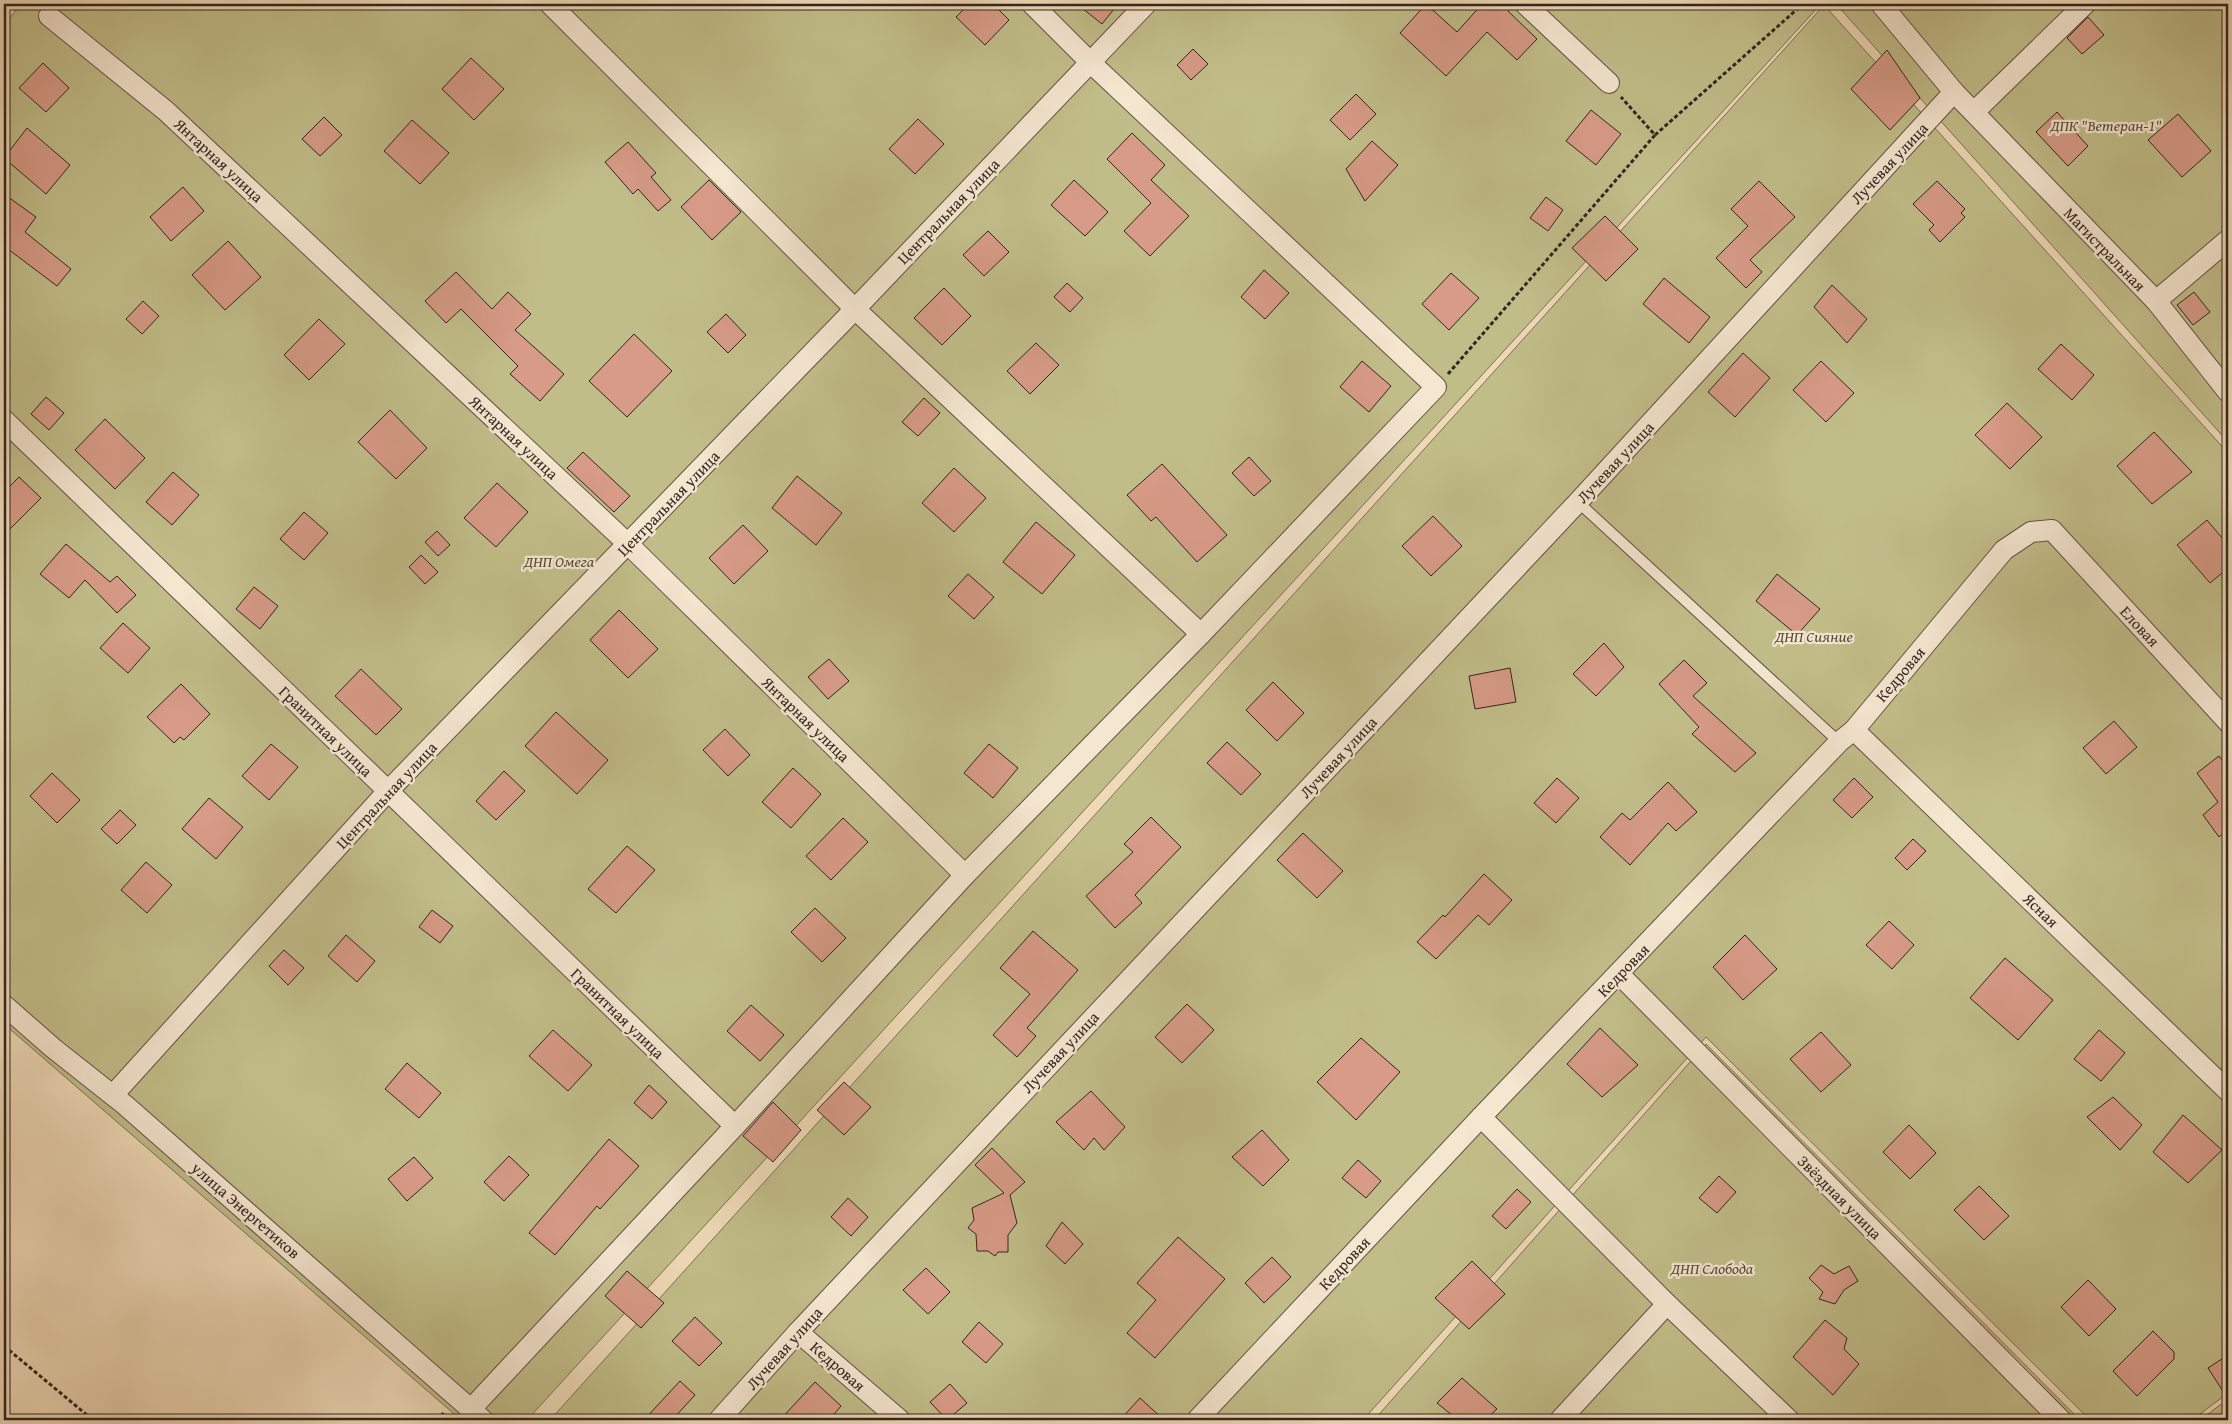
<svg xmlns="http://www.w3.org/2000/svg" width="2232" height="1424" font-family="'Gentium Book Plus',serif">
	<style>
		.green { fill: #c1bd89; stroke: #797254 }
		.building { fill: #d79b87; stroke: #312620 }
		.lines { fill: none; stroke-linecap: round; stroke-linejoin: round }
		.lane-casing { stroke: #605346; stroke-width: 12 }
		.street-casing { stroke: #605346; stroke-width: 22 }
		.path { stroke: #312620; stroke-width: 3; stroke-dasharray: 4 2.5; stroke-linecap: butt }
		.lane { stroke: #f5e6d0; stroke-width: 10 }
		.street { stroke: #f5e6d0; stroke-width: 20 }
		.labels { text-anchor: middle; stroke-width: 4.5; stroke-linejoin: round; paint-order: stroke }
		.park-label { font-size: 16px; font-style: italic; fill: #554c3a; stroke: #f5e6d0 }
		.street-label { font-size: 16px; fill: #312620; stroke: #f5e6d0 }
	</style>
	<rect width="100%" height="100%" fill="#efd9b7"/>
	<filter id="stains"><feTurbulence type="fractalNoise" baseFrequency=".004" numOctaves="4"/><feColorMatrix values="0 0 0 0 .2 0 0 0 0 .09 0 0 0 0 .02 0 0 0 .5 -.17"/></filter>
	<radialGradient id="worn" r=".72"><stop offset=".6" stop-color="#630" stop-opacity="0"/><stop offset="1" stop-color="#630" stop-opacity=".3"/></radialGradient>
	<g class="green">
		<path d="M 21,4 L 1821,4 L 527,1420 L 461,1420 L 4,1024 L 4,25 Z"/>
		<path d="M 1836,4 L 2228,4 L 2228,442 Z"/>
		<path d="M 1824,5 L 2228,453 L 2228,1393 L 2192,1420 L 2090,1420 L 1706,1037 L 1363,1420 L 550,1420 Z"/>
		<path d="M 1706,1044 L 2080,1420 L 1374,1420 Z"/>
		<path d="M 2228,1399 L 2228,1420 L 2200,1420 Z"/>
	</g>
	<g class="building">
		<path d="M 969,4 L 993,4 L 1009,20 L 985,45 L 956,17 Z"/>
		<path d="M 1077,4 L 1118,4 L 1102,24 Z"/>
		<path d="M 1426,4 L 1457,32 L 1482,4 L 1513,4 L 1508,11 L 1537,39 L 1517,60 L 1487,32 L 1446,76 L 1400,33 Z"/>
		<path d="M 2088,17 L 2104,35 L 2082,54 L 2067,38 Z"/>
		<path d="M 1193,49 L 1208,64 L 1191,80 L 1177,65 Z"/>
		<path d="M 1887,50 L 1920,98 L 1890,130 L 1851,89 Z"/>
		<path d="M 471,58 L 504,89 L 474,120 L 442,89 Z"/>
		<path d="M 43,63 L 69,88 L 46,112 L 19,88 Z"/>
		<path d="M 1356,94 L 1376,114 L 1350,140 L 1330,120 Z"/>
		<path d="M 1591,110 L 1621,134 L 1596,165 L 1566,141 Z"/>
		<path d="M 2057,112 L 2088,146 L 2068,166 L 2036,132 Z"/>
		<path d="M 2178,114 L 2211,151 L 2182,177 L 2148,140 Z"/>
		<path d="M 324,117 L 342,135 L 320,156 L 302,139 Z"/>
		<path d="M 918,119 L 944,144 L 915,174 L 889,149 Z"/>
		<path d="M 412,120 L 449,153 L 420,184 L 384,151 Z"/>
		<path d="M 27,128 L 70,165 L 46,194 L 4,158 Z"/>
		<path d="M 1132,133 L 1165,165 L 1151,180 L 1189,216 L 1150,256 L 1124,231 L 1151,203 L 1107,159 Z"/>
		<path d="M 1372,141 L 1398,165 L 1365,201 L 1346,169 Z"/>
		<path d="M 628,142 L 656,173 L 651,177 L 671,200 L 658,211 L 638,189 L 633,194 L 605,162 Z"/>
		<path d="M 709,180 L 741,212 L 712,240 L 681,207 Z"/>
		<path d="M 1074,180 L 1108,212 L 1085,236 L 1051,205 Z"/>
		<path d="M 1759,181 L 1795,217 L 1750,260 L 1762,272 L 1746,288 L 1716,258 L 1748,226 L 1731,209 Z"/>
		<path d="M 1937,181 L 1965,209 L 1961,213 L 1965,217 L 1940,242 L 1929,230 L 1934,225 L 1913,204 Z"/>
		<path d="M 183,187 L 204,211 L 171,241 L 150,217 Z"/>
		<path d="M 4,194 L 36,217 L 25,232 L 71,269 L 57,286 L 4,246 Z"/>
		<path d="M 1546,197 L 1563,210 L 1548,231 L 1530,218 Z"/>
		<path d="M 1605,216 L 1638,249 L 1606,281 L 1572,248 Z"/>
		<path d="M 988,231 L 1009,252 L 984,276 L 963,255 Z"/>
		<path d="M 228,241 L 261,277 L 225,310 L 192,275 Z"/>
		<path d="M 1264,270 L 1289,293 L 1265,319 L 1241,297 Z"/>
		<path d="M 456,272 L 492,309 L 508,292 L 531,314 L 515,330 L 564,374 L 540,401 L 510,374 L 518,366 L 461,309 L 446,323 L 425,301 Z"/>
		<path d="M 1451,273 L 1479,298 L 1449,330 L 1422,304 Z"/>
		<path d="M 1664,278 L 1710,317 L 1689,343 L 1643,304 Z"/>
		<path d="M 1067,283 L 1083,298 L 1070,312 L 1054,297 Z"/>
		<path d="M 1832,285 L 1867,319 L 1847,343 L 1814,307 Z"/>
		<path d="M 944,288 L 971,316 L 942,345 L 914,318 Z"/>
		<path d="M 2194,292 L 2210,312 L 2193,325 L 2177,305 Z"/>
		<path d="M 143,301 L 159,316 L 142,334 L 126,319 Z"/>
		<path d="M 726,314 L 746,335 L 728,353 L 707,332 Z"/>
		<path d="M 319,319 L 345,344 L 309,380 L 284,355 Z"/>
		<path d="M 634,334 L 672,371 L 627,417 L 589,381 Z"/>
		<path d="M 1036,343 L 1059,365 L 1030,394 L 1007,371 Z"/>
		<path d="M 2061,344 L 2094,375 L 2072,400 L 2038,369 Z"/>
		<path d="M 1743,353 L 1770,378 L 1735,417 L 1708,392 Z"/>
		<path d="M 1362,361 L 1391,386 L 1369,412 L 1340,387 Z"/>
		<path d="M 1821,361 L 1854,393 L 1826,422 L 1793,390 Z"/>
		<path d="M 46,397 L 64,413 L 49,430 L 31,414 Z"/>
		<path d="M 924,398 L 940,413 L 918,436 L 902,422 Z"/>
		<path d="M 2007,403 L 2042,437 L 2010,469 L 1975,435 Z"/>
		<path d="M 390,410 L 427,448 L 396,479 L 358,442 Z"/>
		<path d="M 105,419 L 145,458 L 115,489 L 75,450 Z"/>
		<path d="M 2154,432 L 2192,472 L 2152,504 L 2117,466 Z"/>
		<path d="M 583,452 L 630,496 L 614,512 L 567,468 Z"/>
		<path d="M 1249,457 L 1271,481 L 1254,496 L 1232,473 Z"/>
		<path d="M 1162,464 L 1227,535 L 1197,562 L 1156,517 L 1151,521 L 1127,495 Z"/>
		<path d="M 954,468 L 986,498 L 954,532 L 922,503 Z"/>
		<path d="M 173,472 L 199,495 L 172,525 L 146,502 Z"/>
		<path d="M 797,476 L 842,513 L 816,545 L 772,508 Z"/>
		<path d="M 19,477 L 41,498 L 4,535 L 4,492 Z"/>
		<path d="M 497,483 L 528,512 L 496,547 L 464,518 Z"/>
		<path d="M 304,512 L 328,533 L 304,560 L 280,539 Z"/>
		<path d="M 1433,516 L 1462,546 L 1431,576 L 1402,546 Z"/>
		<path d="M 2207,520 L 2228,545 L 2228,568 L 2210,583 L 2177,545 Z"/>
		<path d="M 1036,522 L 1075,555 L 1042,594 L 1003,562 Z"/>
		<path d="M 743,525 L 768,551 L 734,584 L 709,558 Z"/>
		<path d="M 437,531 L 450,545 L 438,556 L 425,542 Z"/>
		<path d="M 66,544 L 110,582 L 117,576 L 136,595 L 117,613 L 85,580 L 69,598 L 40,574 Z"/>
		<path d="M 421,555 L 438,572 L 425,584 L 409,567 Z"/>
		<path d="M 968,574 L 994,597 L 974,619 L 948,596 Z"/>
		<path d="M 1777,574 L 1820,609 L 1797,635 L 1756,601 Z"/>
		<path d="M 254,587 L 278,606 L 260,629 L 236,609 Z"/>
		<path d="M 619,610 L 658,649 L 628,678 L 590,640 Z"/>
		<path d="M 123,623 L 150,648 L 128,673 L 100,648 Z"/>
		<path d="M 1604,643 L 1624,667 L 1596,696 L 1573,674 Z"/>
		<path d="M 829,659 L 849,681 L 828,699 L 808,677 Z"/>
		<path d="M 1684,660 L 1707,683 L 1693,696 L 1756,753 L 1735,772 L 1692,734 L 1699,727 L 1659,684 Z"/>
		<path d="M 1510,668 L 1516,702 L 1475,709 L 1469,676 Z"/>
		<path d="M 361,669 L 402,709 L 376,735 L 335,696 Z"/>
		<path d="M 1273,682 L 1304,713 L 1277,741 L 1246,710 Z"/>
		<path d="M 181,684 L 210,714 L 184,740 L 180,737 L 174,743 L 147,717 Z"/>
		<path d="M 556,712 L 608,760 L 577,794 L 525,746 Z"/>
		<path d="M 2114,721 L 2137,747 L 2106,774 L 2083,748 Z"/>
		<path d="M 725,729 L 750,755 L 728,776 L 703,750 Z"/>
		<path d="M 1227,742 L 1261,774 L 1241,795 L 1207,763 Z"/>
		<path d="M 271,744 L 298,767 L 269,800 L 242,776 Z"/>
		<path d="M 989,744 L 1018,768 L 993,798 L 964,773 Z"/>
		<path d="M 2219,756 L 2228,768 L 2228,829 L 2219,837 L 2203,815 L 2218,802 L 2197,773 Z"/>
		<path d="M 793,768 L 821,794 L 791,828 L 762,802 Z"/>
		<path d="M 504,771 L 525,791 L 496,820 L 476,801 Z"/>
		<path d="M 52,773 L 80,800 L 57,823 L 30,796 Z"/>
		<path d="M 1557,778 L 1579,798 L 1556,823 L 1534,803 Z"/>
		<path d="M 1854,778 L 1873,797 L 1852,818 L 1833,800 Z"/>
		<path d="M 1668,782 L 1697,812 L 1676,831 L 1668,823 L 1630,865 L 1600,837 L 1622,813 L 1630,820 Z"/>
		<path d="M 209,798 L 243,827 L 216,859 L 182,829 Z"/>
		<path d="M 120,810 L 136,825 L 117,844 L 101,829 Z"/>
		<path d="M 1151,817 L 1181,847 L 1135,895 L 1142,903 L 1115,928 L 1086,896 L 1133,852 L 1124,844 Z"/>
		<path d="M 843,818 L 868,842 L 831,880 L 806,856 Z"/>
		<path d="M 1303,833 L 1343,871 L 1317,898 L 1277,860 Z"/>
		<path d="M 1913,839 L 1926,851 L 1907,870 L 1895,858 Z"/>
		<path d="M 627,846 L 655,870 L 616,913 L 588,889 Z"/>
		<path d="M 146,862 L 172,885 L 147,913 L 121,890 Z"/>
		<path d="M 1484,874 L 1512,900 L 1489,925 L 1478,915 L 1436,959 L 1417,942 L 1443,915 L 1445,917 Z"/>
		<path d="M 815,908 L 846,938 L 822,962 L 791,932 Z"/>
		<path d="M 432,910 L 453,926 L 440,943 L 419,927 Z"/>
		<path d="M 1889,921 L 1914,945 L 1892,969 L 1866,945 Z"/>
		<path d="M 1033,931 L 1078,970 L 1027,1028 L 1036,1036 L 1017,1057 L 993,1035 L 1030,994 L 1000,968 Z"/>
		<path d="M 346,935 L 375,961 L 357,982 L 328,956 Z"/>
		<path d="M 1745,935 L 1777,969 L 1743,1000 L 1713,967 Z"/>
		<path d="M 284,950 L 304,968 L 288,985 L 269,966 Z"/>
		<path d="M 2005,958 L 2053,1000 L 2018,1040 L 1970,998 Z"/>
		<path d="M 1187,1004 L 1214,1030 L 1182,1063 L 1155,1037 Z"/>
		<path d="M 751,1005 L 784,1035 L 760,1061 L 727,1031 Z"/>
		<path d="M 1600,1028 L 1638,1065 L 1602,1097 L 1567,1064 Z"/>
		<path d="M 553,1030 L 592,1065 L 568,1091 L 529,1056 Z"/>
		<path d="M 2099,1030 L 2125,1053 L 2101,1081 L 2074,1059 Z"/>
		<path d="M 1821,1032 L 1851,1065 L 1821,1092 L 1790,1059 Z"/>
		<path d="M 1361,1038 L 1400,1072 L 1356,1120 L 1317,1082 Z"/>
		<path d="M 407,1063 L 441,1093 L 419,1118 L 385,1089 Z"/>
		<path d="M 844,1082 L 871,1107 L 844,1135 L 817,1110 Z"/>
		<path d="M 649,1085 L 667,1102 L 652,1119 L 634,1103 Z"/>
		<path d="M 1091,1091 L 1125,1127 L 1104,1150 L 1094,1138 L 1084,1150 L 1056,1122 Z"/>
		<path d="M 2113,1097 L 2142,1125 L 2120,1150 L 2087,1117 Z"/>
		<path d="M 773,1102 L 801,1130 L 773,1162 L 743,1136 Z"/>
		<path d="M 2183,1115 L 2222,1150 L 2188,1183 L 2153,1152 Z"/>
		<path d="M 1909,1125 L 1936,1153 L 1910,1179 L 1883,1152 Z"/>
		<path d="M 1262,1130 L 1289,1160 L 1263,1186 L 1232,1157 Z"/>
		<path d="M 609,1139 L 639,1166 L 600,1209 L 597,1206 L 555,1255 L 529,1233 Z"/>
		<path d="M 992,1148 L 1025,1182 L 1010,1195 L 1017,1223 L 1008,1235 L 1008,1252 L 998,1252 L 995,1256 L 988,1251 L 977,1251 L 976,1234 L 968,1228 L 974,1220 L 972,1208 L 1004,1193 L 975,1165 Z"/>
		<path d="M 509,1156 L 529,1175 L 504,1201 L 484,1182 Z"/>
		<path d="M 414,1157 L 433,1178 L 407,1201 L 388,1179 Z"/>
		<path d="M 1358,1160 L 1381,1181 L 1366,1198 L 1342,1178 Z"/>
		<path d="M 1719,1176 L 1736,1192 L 1717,1213 L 1699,1198 Z"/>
		<path d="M 1979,1186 L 2009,1216 L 1984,1240 L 1954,1210 Z"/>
		<path d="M 1517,1189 L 1531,1202 L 1506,1229 L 1492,1216 Z"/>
		<path d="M 848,1198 L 868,1217 L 851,1236 L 831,1217 Z"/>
		<path d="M 1062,1222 L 1083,1244 L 1065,1264 L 1046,1246 Z"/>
		<path d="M 1178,1237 L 1225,1279 L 1155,1358 L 1127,1333 L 1156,1300 L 1137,1283 Z"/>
		<path d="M 1272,1257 L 1291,1277 L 1264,1303 L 1245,1283 Z"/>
		<path d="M 1472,1261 L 1505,1294 L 1469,1329 L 1435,1298 Z"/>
		<path d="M 1821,1265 L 1834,1274 L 1849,1266 L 1858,1281 L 1844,1290 L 1835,1304 L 1819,1299 L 1823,1292 L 1809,1278 Z"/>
		<path d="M 926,1268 L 950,1292 L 928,1314 L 903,1290 Z"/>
		<path d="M 627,1271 L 664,1303 L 641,1328 L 605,1296 Z"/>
		<path d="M 2088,1280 L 2116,1309 L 2089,1336 L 2061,1307 Z"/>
		<path d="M 695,1317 L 722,1343 L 699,1366 L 672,1341 Z"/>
		<path d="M 1825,1320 L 1847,1338 L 1844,1349 L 1859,1364 L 1833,1395 L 1793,1357 Z"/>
		<path d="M 979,1322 L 1003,1344 L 986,1363 L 962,1342 Z"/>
		<path d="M 2153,1331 L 2174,1352 L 2174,1359 L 2137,1396 L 2113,1371 Z"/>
		<path d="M 2228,1355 L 2228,1399 L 2208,1368 Z"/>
		<path d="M 1462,1378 L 1497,1409 L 1485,1420 L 1458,1420 L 1437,1403 Z"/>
		<path d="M 680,1381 L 695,1395 L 672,1420 L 644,1420 Z"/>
		<path d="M 815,1382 L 841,1406 L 829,1420 L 780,1420 Z"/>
		<path d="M 950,1384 L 967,1403 L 947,1420 L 930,1402 Z"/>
		<path d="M 1140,1398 L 1164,1420 L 1120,1420 Z"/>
	</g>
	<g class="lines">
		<g class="lane-casing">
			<path id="lane" d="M 1578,502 L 1839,742"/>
		</g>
		<g class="street-casing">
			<g id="street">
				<path d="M 550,4 L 855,309 L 1201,634"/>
				<path d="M 1525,4 L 1609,83"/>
				<path d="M 1881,4 L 1954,92 L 2156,301 L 2228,392"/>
				<path d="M 49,16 L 166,111 L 628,544 L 965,875"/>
				<path d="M 1974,112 L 2085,4"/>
				<path d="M 2156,301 L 2228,240"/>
				<path d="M 4,420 L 735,1126"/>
				<path d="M 1854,730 L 2228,1091"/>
				<path d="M 1619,974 L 2061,1420"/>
				<path d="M 4,1005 L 53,1048 L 125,1105 L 483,1420"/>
				<path d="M 113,1095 L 388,791 L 855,309 L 1146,4"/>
				<path d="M 1481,1117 L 1667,1304 L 1789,1420"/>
				<path d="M 798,1332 L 900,1420"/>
				<path d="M 471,1409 L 735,1126 L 965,875 L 1201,634 L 1436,387 L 1091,63 L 1032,4"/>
				<path d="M 719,1420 L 798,1332 L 1578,502 L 1954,92"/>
				<path d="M 1197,1420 L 1481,1117 L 1839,742 L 1854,730 L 2004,550 L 2031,532 L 2052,530 L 2228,722"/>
				<path d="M 1560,1420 L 1667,1304"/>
			</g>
		</g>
		<g class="path">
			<path d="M 1655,135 L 1803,4"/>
			<path d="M 1448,374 L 1655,135 L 1621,97"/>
			<path d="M 4,1346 L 93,1420"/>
			<path d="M 436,1420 L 445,1412"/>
		</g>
		<use href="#lane" class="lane"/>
		<use href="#street" class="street"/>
	</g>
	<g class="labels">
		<g class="park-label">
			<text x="2106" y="131">ДПК "Ветеран-1"</text>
			<text x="559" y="567">ДНП Омега</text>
			<text x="1814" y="642">ДНП Сияние</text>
			<text x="1712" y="1274">ДНП Слобода</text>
		</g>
		<g class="street-label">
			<text transform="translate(219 160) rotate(43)" y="6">Янтарная улица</text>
			<text transform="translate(1889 163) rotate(-47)" y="6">Лучевая улица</text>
			<text transform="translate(948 211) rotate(-46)" y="6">Центральная улица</text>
			<text transform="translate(2105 249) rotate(46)" y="6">Магистральная</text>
			<text transform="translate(514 437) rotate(43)" y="6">Янтарная улица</text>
			<text transform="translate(1615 462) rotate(-47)" y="6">Лучевая улица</text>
			<text transform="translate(668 503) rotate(-46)" y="6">Центральная улица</text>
			<text transform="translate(2140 626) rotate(47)" y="6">Еловая</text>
			<text transform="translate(1900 674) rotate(-50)" y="6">Кедровая</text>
			<text transform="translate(806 719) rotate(44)" y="6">Янтарная улица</text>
			<text transform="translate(326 731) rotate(44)" y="6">Гранитная улица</text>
			<text transform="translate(1338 757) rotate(-47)" y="6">Лучевая улица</text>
			<text transform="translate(386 795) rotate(-47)" y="6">Центральная улица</text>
			<text transform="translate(2041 910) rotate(44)" y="6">Ясная</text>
			<text transform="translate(1623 970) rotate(-46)" y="6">Кедровая</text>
			<text transform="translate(618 1013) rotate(44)" y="6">Гранитная улица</text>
			<text transform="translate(1060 1052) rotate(-47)" y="6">Лучевая улица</text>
			<text transform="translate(1840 1197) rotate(45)" y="6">Звёздная улица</text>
			<text transform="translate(246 1210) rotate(41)" y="6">улица Энергетиков</text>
			<text transform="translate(1344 1263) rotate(-47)" y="6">Кедровая</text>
			<text transform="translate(784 1348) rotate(-48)" y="6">Лучевая улица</text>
			<text transform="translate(838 1366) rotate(41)" y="6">Кедровая</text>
		</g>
	</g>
	<rect width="2232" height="1424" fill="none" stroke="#efd9b7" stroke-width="20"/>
	<rect x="5" y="5" width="2222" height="1414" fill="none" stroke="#312620" stroke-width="2.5"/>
	<rect x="10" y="10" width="2212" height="1404" fill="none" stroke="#312620"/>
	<rect width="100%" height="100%" filter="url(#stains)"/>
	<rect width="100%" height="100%" fill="url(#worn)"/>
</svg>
